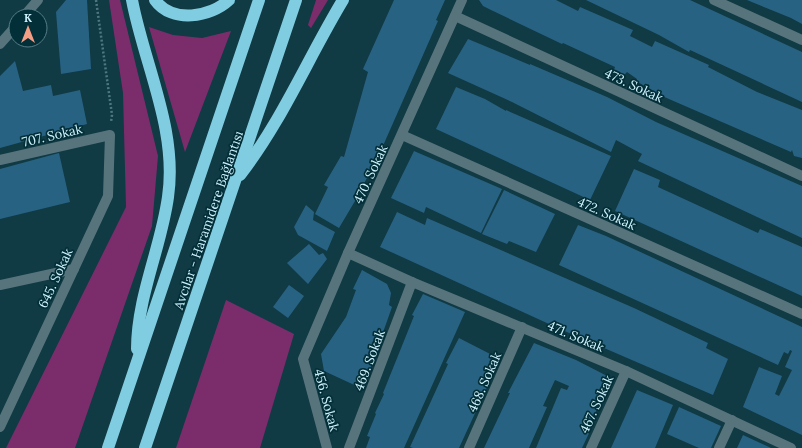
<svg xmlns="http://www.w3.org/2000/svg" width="802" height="448" font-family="Lora,serif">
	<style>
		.green { fill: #7b2d6b }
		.building { fill: #286283 }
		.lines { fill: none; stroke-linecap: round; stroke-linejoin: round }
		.path { stroke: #4f7781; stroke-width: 2.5; stroke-dasharray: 2 2; stroke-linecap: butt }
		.street { stroke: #57747c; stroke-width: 10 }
		.highway { stroke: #80cde1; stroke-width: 12 }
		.labels { text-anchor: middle; stroke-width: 3.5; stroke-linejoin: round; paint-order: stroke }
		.street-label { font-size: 13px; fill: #cff3fe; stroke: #032f39 }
	</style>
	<rect width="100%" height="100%" fill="#103a44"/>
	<g class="green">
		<path d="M 109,0 L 120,0 L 158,156 L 152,226 L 75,448 L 6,448 L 126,207 L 123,93 Z"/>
		<path d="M 316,0 L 328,0 L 311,28 L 308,25 Z"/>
		<path d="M 149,27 L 173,35 L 202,38 L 231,31 L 185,152 Z"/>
		<path d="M 226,300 L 294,334 L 260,448 L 176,448 Z"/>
	</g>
	<g class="building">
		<path d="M 66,0 L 87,0 L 91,69 L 61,74 L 56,12 Z"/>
		<path d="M 394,0 L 445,0 L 436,20 L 438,21 L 371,173 L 370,172 L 355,201 L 339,228 L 315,214 L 328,187 L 324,185 L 341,156 L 344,157 L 368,72 L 363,69 Z"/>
		<path d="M 479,0 L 556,0 L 578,11 L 580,7 L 633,30 L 630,36 L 652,47 L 655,41 L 709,65 L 708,67 L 757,92 L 802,110 L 802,158 L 794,156 L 792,150 L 791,152 L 662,96 L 636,81 L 637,79 L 627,72 L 624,75 L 614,70 L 615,67 L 563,43 L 562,44 L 491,10 L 483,6 Z"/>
		<path d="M 586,0 L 690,0 L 802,52 L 802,102 L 690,50 L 689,52 L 659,35 Z"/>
		<path d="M 747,0 L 802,0 L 802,24 L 791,18 Z"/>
		<path d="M 468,39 L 530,65 L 530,64 L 607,97 L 656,122 L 802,186 L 802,238 L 638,161 L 642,154 L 616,140 L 611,152 L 512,102 L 448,73 Z"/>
		<path d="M 15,61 L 23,91 L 51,85 L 53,96 L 80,90 L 87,124 L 0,148 L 0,76 Z"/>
		<path d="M 456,87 L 485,99 L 506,111 L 506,110 L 611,156 L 590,200 L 436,129 Z"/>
		<path d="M 414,151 L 502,189 L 481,233 L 426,207 L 424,213 L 391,198 Z"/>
		<path d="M 59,153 L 70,202 L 0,219 L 0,169 Z"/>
		<path d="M 634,169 L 660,180 L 658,187 L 758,233 L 760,229 L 802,247 L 802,296 L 615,211 Z"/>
		<path d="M 504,190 L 555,214 L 536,252 L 509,241 L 507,244 L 482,234 Z"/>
		<path d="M 306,205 L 314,212 L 313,220 L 335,232 L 327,251 L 298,235 L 294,227 Z"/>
		<path d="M 397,212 L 425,225 L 427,218 L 634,308 L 708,343 L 706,348 L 728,359 L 713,395 L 560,329 L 380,247 Z"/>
		<path d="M 578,225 L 606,236 L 802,327 L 802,435 L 743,407 L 759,367 L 782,376 L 775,394 L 779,396 L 792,370 L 785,367 L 792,351 L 790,350 L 788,354 L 784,352 L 778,365 L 559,265 Z"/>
		<path d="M 309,244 L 319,255 L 323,253 L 327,259 L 308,284 L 287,263 Z"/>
		<path d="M 362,270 L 387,284 L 391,293 L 389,305 L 392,307 L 363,389 L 324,371 L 321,354 L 346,317 L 356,290 L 353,289 Z"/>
		<path d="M 289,285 L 304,296 L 288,318 L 273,307 Z"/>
		<path d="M 423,294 L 465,312 L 404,448 L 366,448 L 370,437 L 367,436 L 376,414 L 375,413 L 384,394 L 383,393 L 414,316 L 412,315 Z"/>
		<path d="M 459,338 L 496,357 L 485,381 L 489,383 L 459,448 L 413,448 L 410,447 L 448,364 L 446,363 Z"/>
		<path d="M 534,343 L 576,360 L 613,379 L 601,406 L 599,405 L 588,427 L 591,429 L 582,448 L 536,448 L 561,388 L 567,390 L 569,386 L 555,380 L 543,406 L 547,407 L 529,448 L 484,448 L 510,393 L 508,393 Z"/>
		<path d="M 637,390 L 673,405 L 655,448 L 611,448 Z"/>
		<path d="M 679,407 L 721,426 L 711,448 L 699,448 L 667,434 Z"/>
		<path d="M 743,435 L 771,448 L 737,448 Z"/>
	</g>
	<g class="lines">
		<path class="path" d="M 96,0 L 112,115 L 111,122"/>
		<g class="street">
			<path d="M 714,0 L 802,40"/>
			<path d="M 24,16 L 38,0"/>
			<path d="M 455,16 L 802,176"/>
			<path d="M 0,44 L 16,26"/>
			<path d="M 402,135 L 802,314"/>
			<path d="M 0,160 L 110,135 L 108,196 L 0,427"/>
			<path d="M 348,253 L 412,282 L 626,371 L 791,448"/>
			<path d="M 0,285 L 74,269"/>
			<path d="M 327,448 L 303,359 L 348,253 L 462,0"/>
			<path d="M 349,448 L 412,282"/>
			<path d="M 469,448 L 522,327"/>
			<path d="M 591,448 L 626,371"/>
			<path d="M 719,448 L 732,420"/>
		</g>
		<g class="highway">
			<path d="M 132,0 C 144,64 178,130 168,197 C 161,248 137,297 137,349"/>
			<path d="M 155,0 C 172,24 211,17 229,0"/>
			<path d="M 240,175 C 282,121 308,58 343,0"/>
			<path d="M 108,448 L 259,0"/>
			<path d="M 145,448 L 296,0"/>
		</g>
	</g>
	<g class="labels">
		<g class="street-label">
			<text transform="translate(634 85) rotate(25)" y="5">473. Sokak</text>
			<text transform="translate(52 135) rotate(-13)" y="5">707. Sokak</text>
			<text transform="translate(370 174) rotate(-65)" y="5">470. Sokak</text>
			<text transform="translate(607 213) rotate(24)" y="5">472. Sokak</text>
			<text transform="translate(208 220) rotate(-71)" y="5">Avcılar - Haramidere Bağlantısı</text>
			<text transform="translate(55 278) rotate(-65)" y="5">645. Sokak</text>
			<text transform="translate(576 336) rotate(23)" y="5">471. Sokak</text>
			<text transform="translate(369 360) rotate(-69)" y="5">469. Sokak</text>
			<text transform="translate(484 382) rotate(-66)" y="5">468. Sokak</text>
			<text transform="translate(327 400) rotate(75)" y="5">456. Sokak</text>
			<text transform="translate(596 404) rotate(-65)" y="5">467. Sokak</text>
		</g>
	</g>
	<g transform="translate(28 28)"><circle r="19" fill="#032f39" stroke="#557d88"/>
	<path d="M0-3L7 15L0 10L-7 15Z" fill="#f49e86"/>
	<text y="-6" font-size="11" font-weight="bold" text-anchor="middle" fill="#cff3fe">K</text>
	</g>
</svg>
